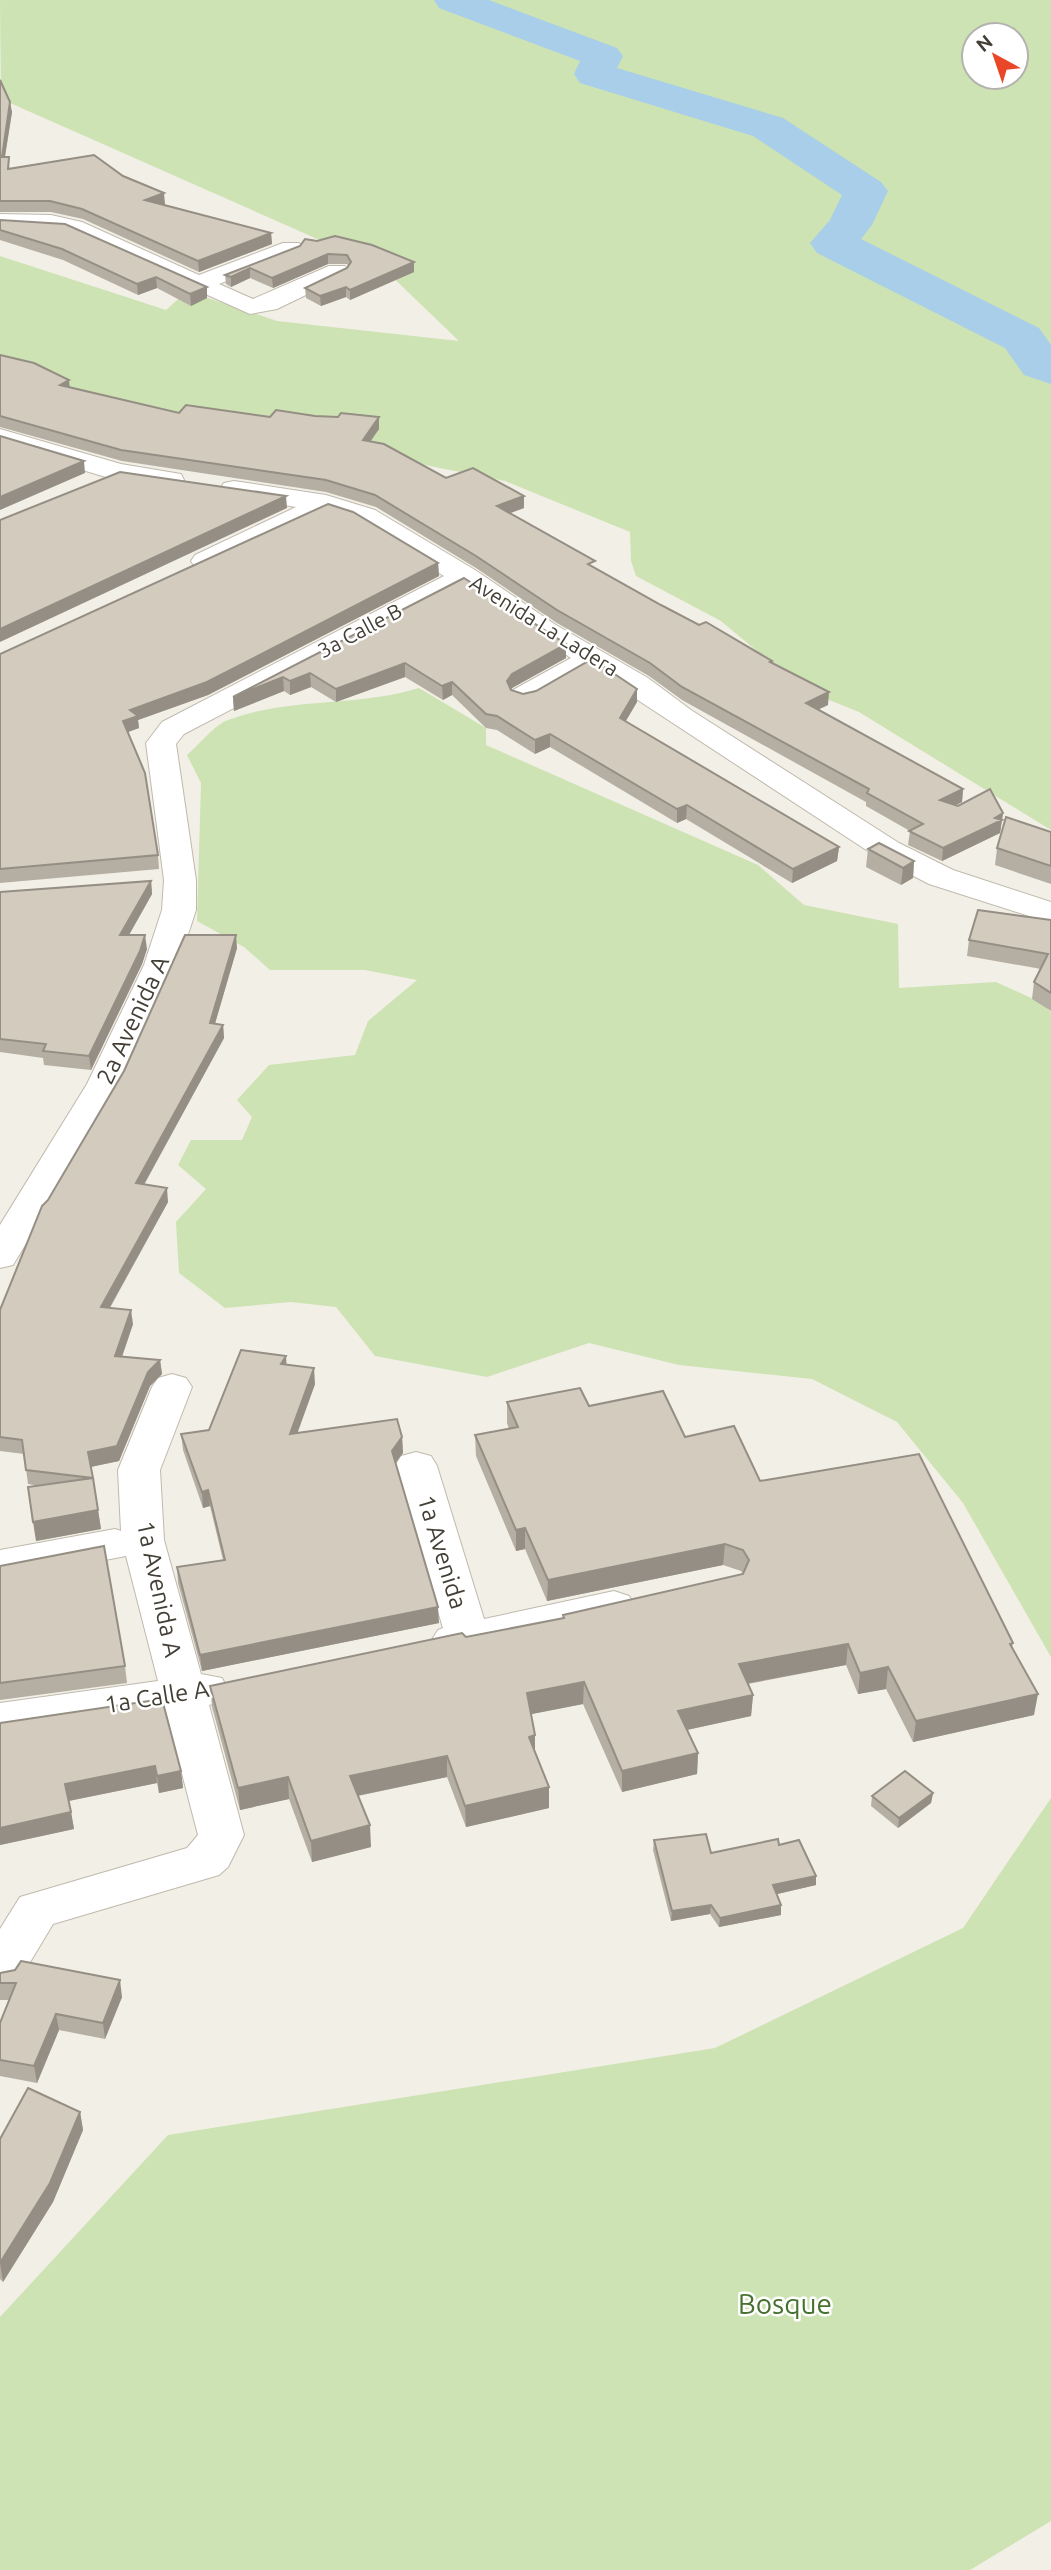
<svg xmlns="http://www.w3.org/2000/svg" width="1051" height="2570" font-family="Ubuntu,sans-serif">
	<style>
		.green { fill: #cde3b3; fill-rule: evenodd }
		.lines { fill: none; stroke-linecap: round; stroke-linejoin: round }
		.river { fill: #a8ceea; fill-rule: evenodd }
		.minor-casing { stroke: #c0b9ad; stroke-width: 2 }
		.minor { fill: #fff; fill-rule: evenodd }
		.wall { fill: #b5afa3 }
		.shaded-wall { fill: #948e84 }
		.building { fill: #d3cbbd; stroke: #948e84; stroke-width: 2 }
		.labels { text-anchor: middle; stroke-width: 5; stroke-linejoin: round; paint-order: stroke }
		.far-street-label { font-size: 21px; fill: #443f36; stroke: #fff }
		.street-label { font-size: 24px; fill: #443f36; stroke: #fff }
		.near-park-label { font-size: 28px; fill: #47712e; stroke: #fff }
	</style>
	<rect width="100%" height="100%" fill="#f2efe7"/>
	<g class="green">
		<path d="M 0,0 L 1051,0 L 1051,830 L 859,712 L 802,689 L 721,621 L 636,576 L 631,561 L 630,532 L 505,481 L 0,380 L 0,256 L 166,310 L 187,291 L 277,321 L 459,341 L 383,268 L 1,99 ZM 974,35 L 1016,35 L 1016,77 L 974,77 Z"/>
		<path d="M 419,688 L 486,728 L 486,745 L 758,865 L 804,905 L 898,924 L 899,988 L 996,982 L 1038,1001 L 1051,1012 L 1051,1657 L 963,1503 L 897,1422 L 812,1379 L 679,1365 L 589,1343 L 487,1377 L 375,1356 L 336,1307 L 291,1302 L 225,1308 L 179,1273 L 176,1222 L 206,1189 L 178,1165 L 191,1140 L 242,1140 L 252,1117 L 237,1100 L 269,1065 L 355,1055 L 368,1021 L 417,980 L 365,970 L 270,970 L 244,947 L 197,921 L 201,783 L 187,755 C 199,745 214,725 228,720 C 289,697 358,707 419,688 Z"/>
		<path d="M 1051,1798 L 1051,2521 L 970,2570 L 0,2570 L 0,2317 L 168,2135 L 715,2048 L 963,1928 Z"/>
	</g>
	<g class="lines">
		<path class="river" d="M 434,0 L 489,0 L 617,48 L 623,56 L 617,68 L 783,118 L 881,182 L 888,191 L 872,225 L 861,239 L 1039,328 L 1051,345 L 1051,384 L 1024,375 L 1005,348 L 817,253 L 810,243 L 830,220 L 842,195 L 753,136 L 580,83 L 574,74 L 580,61 L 439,8 Z"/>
		<g class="minor-casing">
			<g id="minor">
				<path d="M 0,214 L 51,215 L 82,222 L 199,275 L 283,243 L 299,243 L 303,248 L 299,253 L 219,284 L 253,299 L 329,266 L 345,266 L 349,271 L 345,276 L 277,309 L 250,314 L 67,232 L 0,228 Z"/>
				<path d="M 0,429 L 121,464 L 181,474 L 184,480 L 181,486 L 171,488 L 109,478 L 0,445 Z"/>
				<path d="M 234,481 L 326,495 L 375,510 L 475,570 L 556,625 L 648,678 L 691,710 L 899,843 L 953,870 L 1051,902 L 1051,923 L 929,884 L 877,857 L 592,670 L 535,702 L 524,705 L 513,702 L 509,696 L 513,690 L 571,658 L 464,588 L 184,734 L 176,744 L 196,880 L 196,910 L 178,965 L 123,1084 L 13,1265 L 0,1268 L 0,1225 L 87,1084 L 144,965 L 162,910 L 164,880 L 146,743 L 162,722 L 444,576 L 355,522 L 328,513 L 215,567 L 205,569 L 195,567 L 191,561 L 195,555 L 296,507 L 224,495 L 220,489 L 224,483 Z"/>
				<path d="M 172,1374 L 186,1378 L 192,1387 L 160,1470 L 164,1540 L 201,1674 L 222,1678 L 228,1690 L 222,1702 L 209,1705 L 244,1835 L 228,1867 L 219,1875 L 53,1924 L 17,1984 L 0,1989 L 0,1929 L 20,1897 L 187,1848 L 198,1835 L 166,1712 L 0,1737 L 0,1703 L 158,1681 L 126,1556 L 0,1580 L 0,1550 L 115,1529 L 121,1531 L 118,1470 L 152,1387 L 158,1378 Z"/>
				<path d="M 416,1452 L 431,1456 L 437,1466 L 484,1619 L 614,1591 L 629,1596 L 636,1607 L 629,1618 L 453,1657 L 438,1652 L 431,1641 L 438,1630 L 443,1628 L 395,1466 L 401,1456 Z"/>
			</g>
		</g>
		<use href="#minor" class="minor"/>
	</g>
	<g class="wall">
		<path d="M 0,80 L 12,112 L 5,157 L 10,169 L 123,176 L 165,204 L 162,204 L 271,233 L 272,244 L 199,272 L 83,219 L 51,212 L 0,212 Z"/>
		<path d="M 0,220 L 207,287 L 207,298 L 191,306 L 157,288 L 138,295 L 63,260 L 0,240 Z"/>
		<path d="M 305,239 L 414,272 L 350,300 L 346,297 L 321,306 L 306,298 L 305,288 L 347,268 L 348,266 L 347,264 L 328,264 L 273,288 L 250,278 L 231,287 L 226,284 L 225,275 L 300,246 Z"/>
		<path d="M 0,355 L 70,387 L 179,413 L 270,417 L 379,429 L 370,442 L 446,478 L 524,508 L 509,513 L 595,568 L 661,605 L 772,663 L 828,705 L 818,709 L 963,789 L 962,802 L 955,805 L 1003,813 L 1000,833 L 942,861 L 908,845 L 910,831 L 866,806 L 866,802 L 682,700 L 649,676 L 557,623 L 476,568 L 376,507 L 326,492 L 122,461 L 0,427 Z"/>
		<path d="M 438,563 L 439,576 L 208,695 L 138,720 L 139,728 L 128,732 L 158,855 L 159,869 L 0,883 L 0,654 Z"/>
		<path d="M 464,578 L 566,658 L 512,688 L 511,690 L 523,694 L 637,689 L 637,702 L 626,721 L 839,847 L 837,861 L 792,883 L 686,819 L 677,823 L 550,747 L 535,754 L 497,730 L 486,728 L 452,695 L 443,700 L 405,677 L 336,702 L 311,687 L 290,695 L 284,691 L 234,711 L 233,697 Z"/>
		<path d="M 1051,832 L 1051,884 L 995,865 L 997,848 Z"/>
		<path d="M 868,849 L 914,861 L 913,878 L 901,885 L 866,867 Z"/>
		<path d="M 151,881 L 152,894 L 129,935 L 147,949 L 142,964 L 91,1070 L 44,1065 L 43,1058 L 0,1052 L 0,892 Z"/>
		<path d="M 1051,920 L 1051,1011 L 1032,999 L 1034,982 L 1041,969 L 967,956 L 969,940 Z"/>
		<path d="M 237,948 L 215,1024 L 223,1025 L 224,1038 L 144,1185 L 168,1202 L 110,1308 L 133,1324 L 122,1357 L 160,1360 L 162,1374 L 150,1386 L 119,1461 L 91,1467 L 101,1529 L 36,1541 L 39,1486 L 28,1484 L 24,1454 L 0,1451 L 0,1310 L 48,1200 Z"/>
		<path d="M 286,1356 L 286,1365 L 315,1384 L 297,1433 L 402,1437 L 403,1453 L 396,1463 L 439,1623 L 202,1671 L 178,1583 L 177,1567 L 223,1560 L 210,1506 L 203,1508 L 183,1450 L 181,1434 L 209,1430 Z"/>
		<path d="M 507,1402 L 589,1406 L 685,1437 L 760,1481 L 1013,1643 L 1012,1649 L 1034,1715 L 913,1742 L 886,1689 L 858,1694 L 846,1665 L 748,1684 L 753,1695 L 751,1716 L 687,1730 L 698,1753 L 697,1774 L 622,1792 L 583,1704 L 531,1714 L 535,1735 L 535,1753 L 549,1787 L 549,1808 L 466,1827 L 447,1777 L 358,1796 L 371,1847 L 312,1862 L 289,1799 L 240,1810 L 212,1707 L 210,1686 L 563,1619 L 563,1615 L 743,1574 L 741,1571 L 723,1565 L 547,1601 L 525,1549 L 516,1551 L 476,1456 L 475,1435 L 509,1429 L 507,1423 Z"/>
		<path d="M 0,1566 L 125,1666 L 127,1683 L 0,1700 Z"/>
		<path d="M 0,1723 L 181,1771 L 183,1788 L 159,1793 L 157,1783 L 69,1801 L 74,1829 L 0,1845 Z"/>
		<path d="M 933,1793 L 931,1803 L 898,1828 L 871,1806 L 872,1796 Z"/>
		<path d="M 654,1840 L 711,1853 L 779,1845 L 816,1876 L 816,1885 L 777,1894 L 781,1915 L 719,1927 L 710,1914 L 671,1921 L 653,1850 Z"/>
		<path d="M 0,1973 L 122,1997 L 105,2039 L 59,2030 L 37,2083 L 0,2076 L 0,2023 L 9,2000 L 0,2000 Z"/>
		<path d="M 80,2112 L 83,2130 L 53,2202 L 3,2282 L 0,2279 L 0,2139 Z"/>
	</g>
	<g class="shaded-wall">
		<path d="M 10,102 L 12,112 L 3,168 L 2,157 Z"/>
		<path d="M 164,193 L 165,204 L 146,211 L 145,200 Z"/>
		<path d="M 271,233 L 272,244 L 199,272 L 198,261 Z"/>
		<path d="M 328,254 L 328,264 L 273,288 L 272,278 Z"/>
		<path d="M 414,262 L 414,272 L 350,300 L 350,290 Z"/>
		<path d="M 250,268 L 250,278 L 231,287 L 231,277 Z"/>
		<path d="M 156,277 L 157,288 L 138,295 L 137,284 Z"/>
		<path d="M 207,287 L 207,298 L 191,306 L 190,294 Z"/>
		<path d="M 346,287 L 346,297 L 321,306 L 320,296 Z"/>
		<path d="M 69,380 L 70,391 L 60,385 Z"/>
		<path d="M 379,417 L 379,429 L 363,452 L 363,440 Z"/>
		<path d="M 84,461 L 85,473 L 0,510 L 0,497 Z"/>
		<path d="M 286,496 L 287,508 L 0,642 L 0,629 Z"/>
		<path d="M 524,496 L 524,508 L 497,518 L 497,506 Z"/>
		<path d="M 438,563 L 439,576 L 208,695 L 138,720 L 139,728 L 125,733 L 123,721 L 130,710 Z"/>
		<path d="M 566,644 L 566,658 L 512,688 L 507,695 L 507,681 L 512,674 Z"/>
		<path d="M 405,663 L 405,677 L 336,702 L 336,689 Z"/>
		<path d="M 310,673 L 311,687 L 290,695 L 290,681 Z"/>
		<path d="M 283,677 L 284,691 L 234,711 L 233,697 Z"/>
		<path d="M 452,682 L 452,695 L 443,700 L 442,686 Z"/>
		<path d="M 637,689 L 637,702 L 619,732 L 620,718 Z"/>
		<path d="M 829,692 L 828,705 L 805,716 L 806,703 Z"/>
		<path d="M 550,734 L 550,747 L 535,754 L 535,740 Z"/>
		<path d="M 963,789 L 962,802 L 939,814 L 940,800 Z"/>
		<path d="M 687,805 L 686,819 L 677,823 L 677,809 Z"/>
		<path d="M 1003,813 L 1000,833 L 942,861 L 943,848 Z"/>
		<path d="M 839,847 L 837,861 L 792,883 L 793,869 Z"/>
		<path d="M 914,861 L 913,878 L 901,885 L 903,868 Z"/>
		<path d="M 151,881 L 152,894 L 121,949 L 120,935 Z"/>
		<path d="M 145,935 L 147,949 L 142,964 L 91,1070 L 89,1056 Z"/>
		<path d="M 236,935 L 237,948 L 211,1037 L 210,1023 Z"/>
		<path d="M 223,1025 L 224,1038 L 137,1197 L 136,1183 Z"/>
		<path d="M 167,1188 L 168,1202 L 102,1321 L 101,1307 Z"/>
		<path d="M 131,1310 L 133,1324 L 117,1371 L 115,1356 Z"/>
		<path d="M 286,1356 L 287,1372 L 281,1364 Z"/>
		<path d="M 160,1360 L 162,1374 L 150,1386 L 119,1461 L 90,1467 L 88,1452 L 148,1372 Z"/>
		<path d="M 314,1368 L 315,1384 L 291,1451 L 290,1434 Z"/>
		<path d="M 402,1437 L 403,1453 L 392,1467 L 392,1451 Z"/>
		<path d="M 208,1490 L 210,1506 L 203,1508 L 202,1492 Z"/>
		<path d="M 98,1510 L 101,1529 L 36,1541 L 33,1522 Z"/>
		<path d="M 525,1528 L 525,1549 L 516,1551 L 516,1530 Z"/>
		<path d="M 725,1544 L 723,1565 L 547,1601 L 548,1580 Z"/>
		<path d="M 438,1607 L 439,1623 L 202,1671 L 200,1655 Z"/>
		<path d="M 848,1644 L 846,1665 L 738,1685 L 739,1664 Z"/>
		<path d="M 888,1667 L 886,1689 L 858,1694 L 860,1673 Z"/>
		<path d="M 584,1682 L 583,1704 L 527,1715 L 527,1693 Z"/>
		<path d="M 1038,1694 L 1034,1715 L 913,1742 L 916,1721 Z"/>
		<path d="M 753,1695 L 751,1716 L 677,1732 L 678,1711 Z"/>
		<path d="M 535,1735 L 535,1756 L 529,1737 Z"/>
		<path d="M 698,1753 L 697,1774 L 622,1792 L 622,1771 Z"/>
		<path d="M 447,1756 L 447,1777 L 351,1797 L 350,1776 Z"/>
		<path d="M 155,1766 L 157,1783 L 68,1801 L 65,1784 Z"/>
		<path d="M 181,1771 L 183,1788 L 159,1793 L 157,1776 Z"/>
		<path d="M 288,1777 L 289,1799 L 240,1810 L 238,1788 Z"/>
		<path d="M 549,1787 L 549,1808 L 466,1827 L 465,1806 Z"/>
		<path d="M 933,1793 L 931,1803 L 898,1828 L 899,1818 Z"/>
		<path d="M 71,1812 L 74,1829 L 0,1845 L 0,1828 Z"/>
		<path d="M 370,1825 L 371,1847 L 312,1862 L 311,1841 Z"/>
		<path d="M 816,1876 L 816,1885 L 773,1895 L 773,1885 Z"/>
		<path d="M 711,1905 L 710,1914 L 671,1921 L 672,1911 Z"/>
		<path d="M 781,1905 L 781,1915 L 719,1927 L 720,1918 Z"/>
		<path d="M 120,1980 L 122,1997 L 105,2039 L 103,2023 Z"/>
		<path d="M 56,2014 L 59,2030 L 37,2083 L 34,2066 Z"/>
		<path d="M 80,2112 L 83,2130 L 53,2202 L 3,2282 L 0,2263 Z"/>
	</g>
	<g class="building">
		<path d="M 0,80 L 10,102 L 2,157 L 9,157 L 8,169 L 94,155 L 123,176 L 164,193 L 145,200 L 271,233 L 198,261 L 82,209 L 50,201 L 0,201 Z"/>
		<path d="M 0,220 L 65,224 L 207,287 L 190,294 L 156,277 L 137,284 L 62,249 L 0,230 Z"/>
		<path d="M 335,236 L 372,245 L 414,262 L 350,290 L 346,287 L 320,296 L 305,288 L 347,268 L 351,262 L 347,255 L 328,254 L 272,278 L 250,268 L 231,277 L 225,275 L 300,246 L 305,239 L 317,241 Z"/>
		<path d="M 0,355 L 34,363 L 69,380 L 60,385 L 179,413 L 186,405 L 270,417 L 276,410 L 315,416 L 338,417 L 341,413 L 379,417 L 363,440 L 384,444 L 446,478 L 473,468 L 524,496 L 497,506 L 595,561 L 588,564 L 661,605 L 699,625 L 706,622 L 772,661 L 770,662 L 829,692 L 806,703 L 963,789 L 940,800 L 958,806 L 990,789 L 1003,813 L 995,818 L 1002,820 L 943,848 L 909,831 L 923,824 L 867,793 L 869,789 L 682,687 L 650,663 L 557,610 L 476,556 L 375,495 L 326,480 L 121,450 L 0,416 Z"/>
		<path d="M 0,436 L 84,461 L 0,497 Z"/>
		<path d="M 120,472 L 286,496 L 0,629 L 0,520 Z"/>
		<path d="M 328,504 L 353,512 L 438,563 L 207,682 L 130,710 L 138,716 L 123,721 L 145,773 L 158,855 L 0,869 L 0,654 Z"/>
		<path d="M 464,578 L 566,644 L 512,674 L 507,681 L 511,690 L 523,694 L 536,691 L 592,659 L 637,689 L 620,718 L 839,847 L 793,869 L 687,805 L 677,809 L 550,734 L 535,740 L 497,716 L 486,714 L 452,682 L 442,686 L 405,663 L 336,689 L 310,673 L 290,681 L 283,677 L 233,697 Z"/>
		<path d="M 1006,817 L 1051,832 L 1051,866 L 997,848 Z"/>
		<path d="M 879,843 L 914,861 L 903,868 L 868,849 Z"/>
		<path d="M 151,881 L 120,935 L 145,935 L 140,951 L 89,1056 L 43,1051 L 46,1044 L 0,1039 L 0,892 Z"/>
		<path d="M 978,910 L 1051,920 L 1051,993 L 1034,982 L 1048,954 L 969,940 Z"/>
		<path d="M 185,935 L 236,935 L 210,1023 L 223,1025 L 136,1183 L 167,1188 L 101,1307 L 131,1310 L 115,1356 L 160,1360 L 148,1372 L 117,1446 L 88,1452 L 93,1478 L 26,1470 L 22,1440 L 0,1437 L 0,1310 L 42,1206 L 48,1200 L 124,1071 Z"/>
		<path d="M 241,1350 L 286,1356 L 281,1364 L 314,1368 L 290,1434 L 397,1419 L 402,1437 L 392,1451 L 438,1607 L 200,1655 L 177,1567 L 225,1560 L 208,1490 L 202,1492 L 181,1434 L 209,1430 Z"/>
		<path d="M 580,1388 L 589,1406 L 663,1391 L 685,1437 L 734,1426 L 760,1481 L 919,1454 L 1013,1643 L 1010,1644 L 1038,1694 L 916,1721 L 888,1667 L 860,1673 L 848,1644 L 739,1664 L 753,1695 L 678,1711 L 698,1753 L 622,1771 L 584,1682 L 527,1693 L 535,1735 L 529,1737 L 549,1787 L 465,1806 L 447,1756 L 350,1776 L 370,1825 L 311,1841 L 288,1777 L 238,1788 L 210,1686 L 462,1633 L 466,1637 L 564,1618 L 563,1615 L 743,1574 L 749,1560 L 743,1550 L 725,1544 L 548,1580 L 525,1528 L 516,1530 L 475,1435 L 518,1427 L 507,1402 Z"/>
		<path d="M 93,1478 L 98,1510 L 33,1522 L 28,1487 Z"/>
		<path d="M 104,1546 L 125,1666 L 0,1683 L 0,1566 Z"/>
		<path d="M 162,1699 L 181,1771 L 157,1776 L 155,1766 L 65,1784 L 71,1812 L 0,1828 L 0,1723 Z"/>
		<path d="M 905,1771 L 933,1793 L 899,1818 L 872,1796 Z"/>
		<path d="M 706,1834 L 711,1853 L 778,1839 L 779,1845 L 799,1840 L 816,1876 L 773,1885 L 781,1905 L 720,1918 L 711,1905 L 672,1911 L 654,1840 Z"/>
		<path d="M 21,1961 L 120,1980 L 103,2023 L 56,2014 L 34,2066 L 0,2060 L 0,2023 L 16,1983 L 0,1983 L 0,1973 L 15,1970 Z"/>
		<path d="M 28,2088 L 80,2112 L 50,2183 L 0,2263 L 0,2139 Z"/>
	</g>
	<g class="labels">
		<g class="far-street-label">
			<text transform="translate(544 626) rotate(32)" y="7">Avenida La Ladera</text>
			<text transform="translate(360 631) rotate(-28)" y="7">3a Calle B</text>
		</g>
		<g class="street-label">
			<text transform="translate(133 1020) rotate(-65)" y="8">2a Avenida A</text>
			<text transform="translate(442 1552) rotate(73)" y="8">1a Avenida</text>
			<text transform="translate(159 1589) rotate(78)" y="8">1a Avenida A</text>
			<text transform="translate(157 1697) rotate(-9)" y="8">1a Calle A</text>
		</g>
		<g class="near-park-label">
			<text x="785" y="2314">Bosque</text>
		</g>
	</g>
	<g transform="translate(995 56) rotate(320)"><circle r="33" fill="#ffffff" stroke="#b4b2af" stroke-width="2"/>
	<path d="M0-5L12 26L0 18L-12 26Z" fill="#e94727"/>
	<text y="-10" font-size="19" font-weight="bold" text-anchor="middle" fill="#443f36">N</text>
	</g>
</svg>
